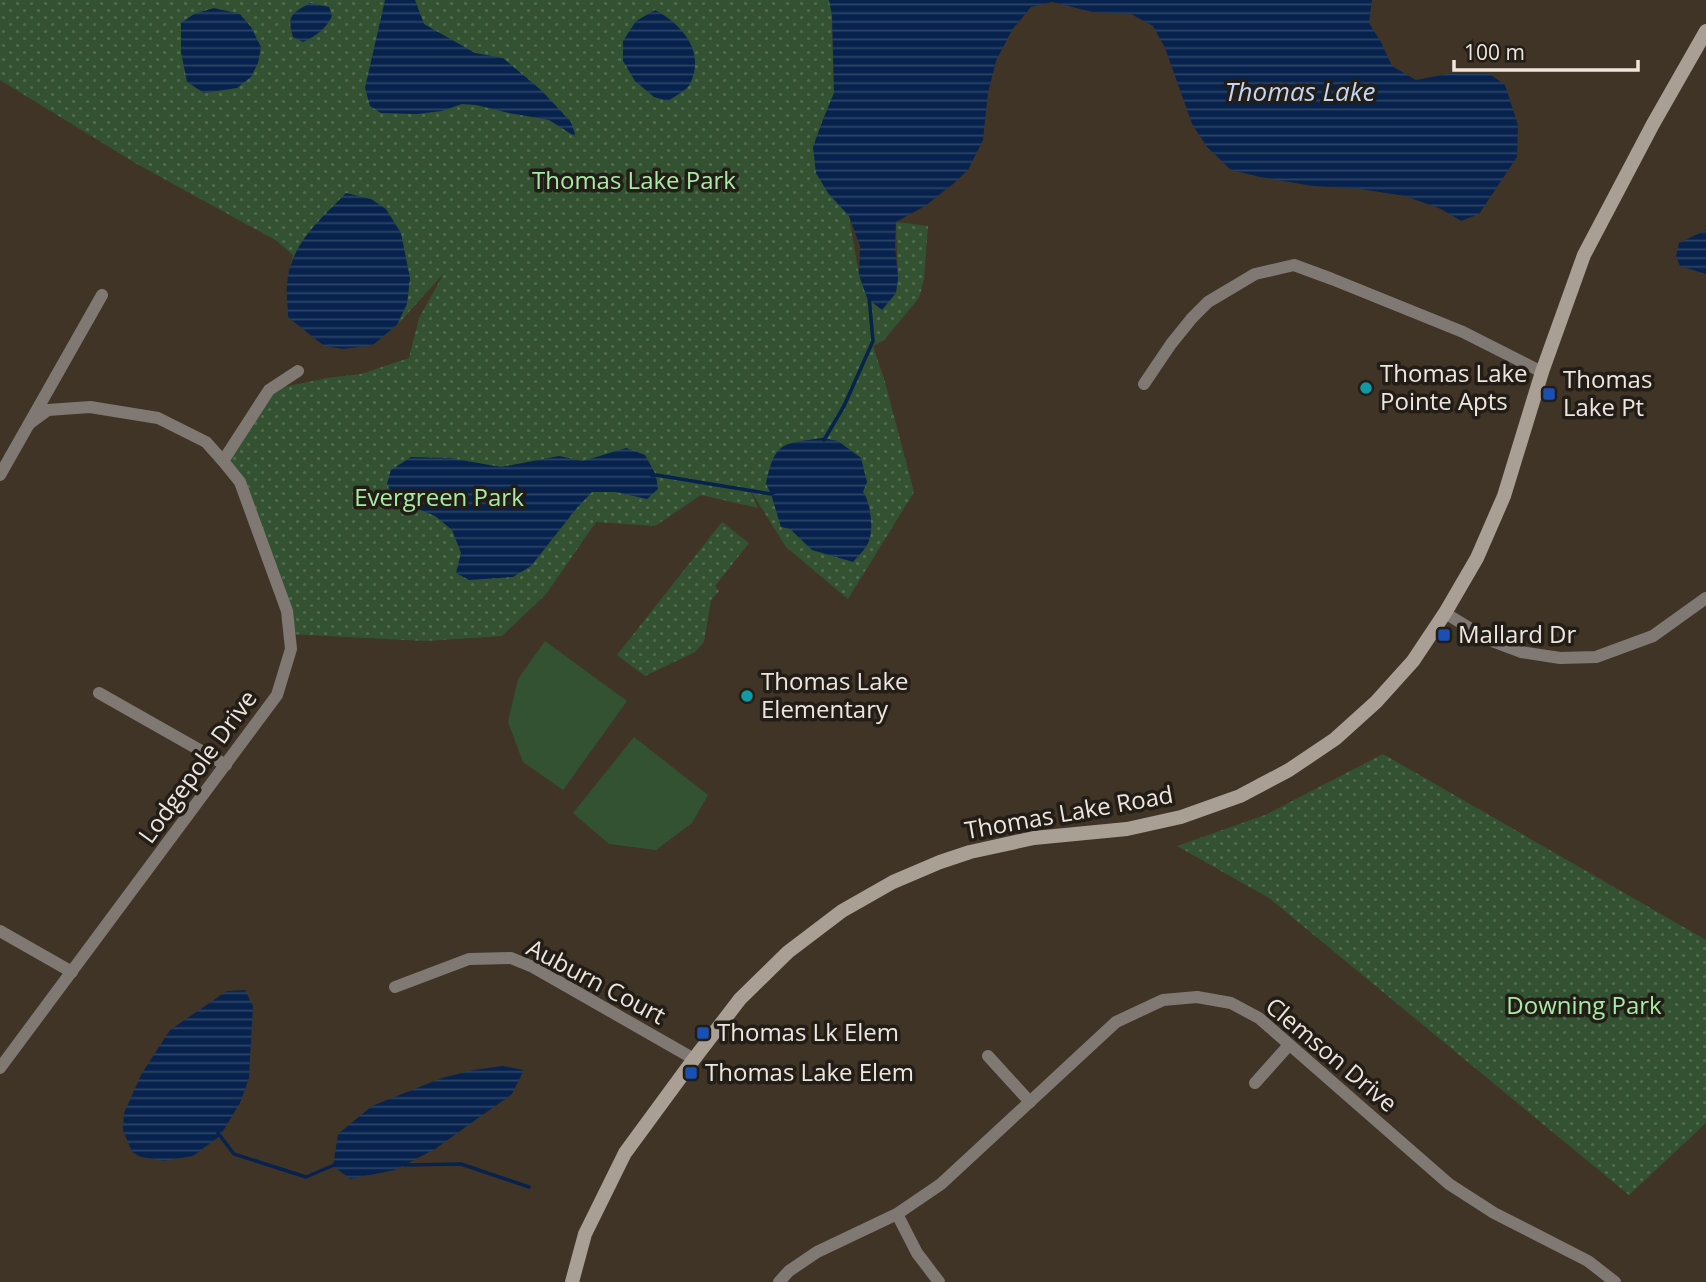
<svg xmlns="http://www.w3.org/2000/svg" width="1706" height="1282" font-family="'Open Sans',sans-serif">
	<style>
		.grass { fill: #335232 }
		.park { fill: url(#park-dots) }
		.water { fill: url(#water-rules) }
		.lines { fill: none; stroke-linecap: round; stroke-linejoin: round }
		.stream { stroke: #07234d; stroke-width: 3.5 }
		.street { stroke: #807973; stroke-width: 12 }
		.secondary { stroke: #aa9f95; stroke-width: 14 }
		.culture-dot { fill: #0f9aa8; stroke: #221d16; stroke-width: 2.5 }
		.transit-dot { fill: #1a4fb4; stroke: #221d16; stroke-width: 2.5 }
		.labels { text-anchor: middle; stroke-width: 7; stroke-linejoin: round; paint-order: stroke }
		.park-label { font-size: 24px; fill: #a7eaa5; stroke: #221d16 }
		.poi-label { font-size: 24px; fill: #eee6de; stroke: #221d16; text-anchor: start }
		.street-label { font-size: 24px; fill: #eee6de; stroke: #221d16 }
		.water-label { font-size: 26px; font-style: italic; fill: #c3d6f4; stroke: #221d16 }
	</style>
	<defs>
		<pattern id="park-dots" width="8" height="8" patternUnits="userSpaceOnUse" patternTransform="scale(1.75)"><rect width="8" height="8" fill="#335232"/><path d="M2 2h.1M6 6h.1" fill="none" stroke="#516b4f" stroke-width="1.8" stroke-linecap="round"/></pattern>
		<pattern id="water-rules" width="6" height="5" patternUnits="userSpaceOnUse" patternTransform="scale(1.75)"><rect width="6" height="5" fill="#07234d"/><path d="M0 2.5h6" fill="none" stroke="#2b4366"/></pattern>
	</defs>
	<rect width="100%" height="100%" fill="#403426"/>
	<g class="grass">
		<path d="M 545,641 L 627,701 L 563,790 L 523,762 L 508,722 L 518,679 Z"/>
		<path d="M 634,737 L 708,795 L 692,823 L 656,850 L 609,844 L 573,813 Z"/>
	</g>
	<g class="park">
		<path d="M 0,0 L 829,0 L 832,15 L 834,93 L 822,122 L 849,216 L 859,275 L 898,278 L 896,222 L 928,226 L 924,279 L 919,298 L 884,340 L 873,346 L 885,382 L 914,492 L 848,599 L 786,547 L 749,488 L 758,508 L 701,495 L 655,526 L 596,522 L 546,594 L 502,636 L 425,641 L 289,634 L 240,482 L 223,461 L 269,390 L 327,378 L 361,374 L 409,358 L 419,318 L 444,273 L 397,325 L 373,345 L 288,317 L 287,283 L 293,255 L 277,241 L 137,164 L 0,80 Z"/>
		<path d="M 722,522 L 749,543 L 715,586 L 719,591 L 711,600 L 704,642 L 695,652 L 645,676 L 617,655 Z"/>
		<path d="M 1383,754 L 1706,940 L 1706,1123 L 1629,1195 L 1269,898 L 1177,846 L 1265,815 Z"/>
	</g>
	<g class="water">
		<path d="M 385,0 L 415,0 L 424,24 L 475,53 L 503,58 L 541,90 L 571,122 L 576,137 L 549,120 L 509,113 L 476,105 L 462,104 L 442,111 L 417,114 L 381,113 L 370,106 L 365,88 Z"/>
		<path d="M 829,0 L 1372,0 L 1369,23 L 1381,42 L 1392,66 L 1416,80 L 1452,73 L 1488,73 L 1505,85 L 1518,125 L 1517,157 L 1479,214 L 1461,221 L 1441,209 L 1405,196 L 1360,189 L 1313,186 L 1260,177 L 1231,170 L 1207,147 L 1192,124 L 1165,48 L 1153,26 L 1131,14 L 1092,12 L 1052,2 L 1031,7 L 1012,30 L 996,61 L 988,93 L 983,140 L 968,170 L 953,184 L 925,206 L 896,222 L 895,246 L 898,278 L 896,293 L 882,310 L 867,298 L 859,275 L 860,246 L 849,216 L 828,193 L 816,173 L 813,147 L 822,122 L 834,93 L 832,15 Z"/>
		<path d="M 310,3 L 329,7 L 332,16 C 326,29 316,36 303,42 L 293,37 C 287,15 291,14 310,3 Z"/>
		<path d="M 214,8 L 240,14 L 251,27 L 261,47 L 258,63 L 251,77 L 237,88 L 204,93 L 187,82 L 181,52 L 181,23 L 194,14 Z"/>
		<path d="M 655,10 C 682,24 706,52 690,84 C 686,91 675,96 668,101 L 654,97 L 635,81 L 623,61 L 623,41 L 636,21 Z"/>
		<path d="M 346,193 L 371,199 L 386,209 L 401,233 L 410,278 L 407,304 L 397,325 L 373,345 L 343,349 L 324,346 L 288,317 C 288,307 286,295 287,284 C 290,244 320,220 346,193 Z"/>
		<path d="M 1706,230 L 1706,274 L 1680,266 L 1676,256 L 1679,243 Z"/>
		<path d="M 822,438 L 838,441 L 861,458 L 867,482 L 863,492 C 871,502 874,532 868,543 C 865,550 858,556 853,562 L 812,550 L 790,529 L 781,527 L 771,494 L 766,484 C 775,441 782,444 822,438 Z"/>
		<path d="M 626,448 L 645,455 L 656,475 L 658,489 L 647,499 L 616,492 L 592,492 L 576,509 L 531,566 L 513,577 L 469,580 L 456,573 L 461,553 L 452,530 L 435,516 L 394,499 L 387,484 L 391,470 L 411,457 L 450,458 L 501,467 L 559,456 L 583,461 Z"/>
		<path d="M 245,990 L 253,1006 L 249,1078 L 240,1103 L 220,1136 L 193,1156 L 164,1161 L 141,1157 L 132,1152 L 123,1130 L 124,1113 L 142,1073 L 170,1030 L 227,991 Z"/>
		<path d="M 503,1066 L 524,1070 L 512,1094 L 435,1149 L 395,1170 L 350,1179 L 333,1166 L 338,1134 L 372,1106 L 442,1078 L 473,1070 Z"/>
	</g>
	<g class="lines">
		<g class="stream">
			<path d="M 824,440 L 844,406 L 873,341 L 869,296"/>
			<path d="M 652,476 L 656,475 L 771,494 L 775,492"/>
			<path d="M 218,1133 L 234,1154 L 306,1177 L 334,1165"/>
			<path d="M 404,1165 L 461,1164 L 529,1187"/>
		</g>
		<g class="street">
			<path d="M 1144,384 L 1171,344 L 1192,318 L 1208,302 L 1255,274 L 1294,265 L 1332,279 L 1463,332 L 1542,372"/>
			<path d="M 223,461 L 269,390 L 298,371"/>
			<path d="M 0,475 L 102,295"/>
			<path d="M 1445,613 L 1489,640 L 1521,652 L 1560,658 L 1596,657 L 1653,636 L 1706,598"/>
			<path d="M 99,693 L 226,765"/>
			<path d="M 0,931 L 72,972"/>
			<path d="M 395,987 L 469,959 L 511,958 L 533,967 L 694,1059"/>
			<path d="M 988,1056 L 1030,1102"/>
			<path d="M 0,1068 L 277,695 L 291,649 L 287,611 L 240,482 L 223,461 L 206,442 L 158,418 L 90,407 L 48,410 L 29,424"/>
			<path d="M 1255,1083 L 1289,1045"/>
			<path d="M 897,1214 L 917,1253 L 939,1282"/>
			<path d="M 779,1282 L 789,1271 L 817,1252 L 897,1214 L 941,1184 L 1116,1022 L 1163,1000 L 1197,997 L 1231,1003 L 1259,1018 L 1449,1184 L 1494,1213 L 1588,1261 L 1615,1282"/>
		</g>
		<path class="secondary" d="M 572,1282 L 585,1234 L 625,1153 L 694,1059 L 740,999 L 788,952 L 842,911 L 893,882 L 940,862 L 970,852 L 1034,838 L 1127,829 L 1181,817 L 1240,796 L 1289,770 L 1335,739 L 1376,702 L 1413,661 L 1445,613 L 1477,558 L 1504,496 L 1542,372 L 1584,255 L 1653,124 L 1706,31"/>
	</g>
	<g class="culture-dot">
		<circle cx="1366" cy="388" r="7"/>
		<circle cx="747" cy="696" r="7"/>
	</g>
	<g class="transit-dot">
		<rect x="1542" y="387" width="14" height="14" rx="3.5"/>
		<rect x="1437" y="628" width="14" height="14" rx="3.5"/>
		<rect x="696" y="1026" width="14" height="14" rx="3.5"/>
		<rect x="684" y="1066" width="14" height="14" rx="3.5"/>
	</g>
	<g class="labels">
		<g class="park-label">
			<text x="634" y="189">Thomas Lake Park</text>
			<text x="439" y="506">Evergreen Park</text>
			<text x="1584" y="1014">Downing Park</text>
		</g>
		<g class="poi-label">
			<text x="1380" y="382">Thomas Lake<tspan x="1380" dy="28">Pointe Apts</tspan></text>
			<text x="1563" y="388">Thomas<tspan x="1563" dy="28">Lake Pt</tspan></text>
			<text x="1458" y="643">Mallard Dr</text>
			<text x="761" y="690">Thomas Lake<tspan x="761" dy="28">Elementary</tspan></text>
			<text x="717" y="1041">Thomas Lk Elem</text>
			<text x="705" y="1081">Thomas Lake Elem</text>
		</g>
		<g class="street-label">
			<text transform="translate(198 767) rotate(-54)" y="8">Lodgepole Drive</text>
			<text transform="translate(1069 813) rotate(-10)" y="8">Thomas Lake Road</text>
			<text transform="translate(596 982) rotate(28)" y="8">Auburn Court</text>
			<text transform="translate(1331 1055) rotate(40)" y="8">Clemson Drive</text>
		</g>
		<g class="water-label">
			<text x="1300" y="101">Thomas Lake</text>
		</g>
	</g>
	<path d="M1454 60v10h184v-10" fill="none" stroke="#eee6de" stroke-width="3.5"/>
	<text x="1464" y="60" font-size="21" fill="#eee6de" stroke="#221d16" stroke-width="5" paint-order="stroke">100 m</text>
</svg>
